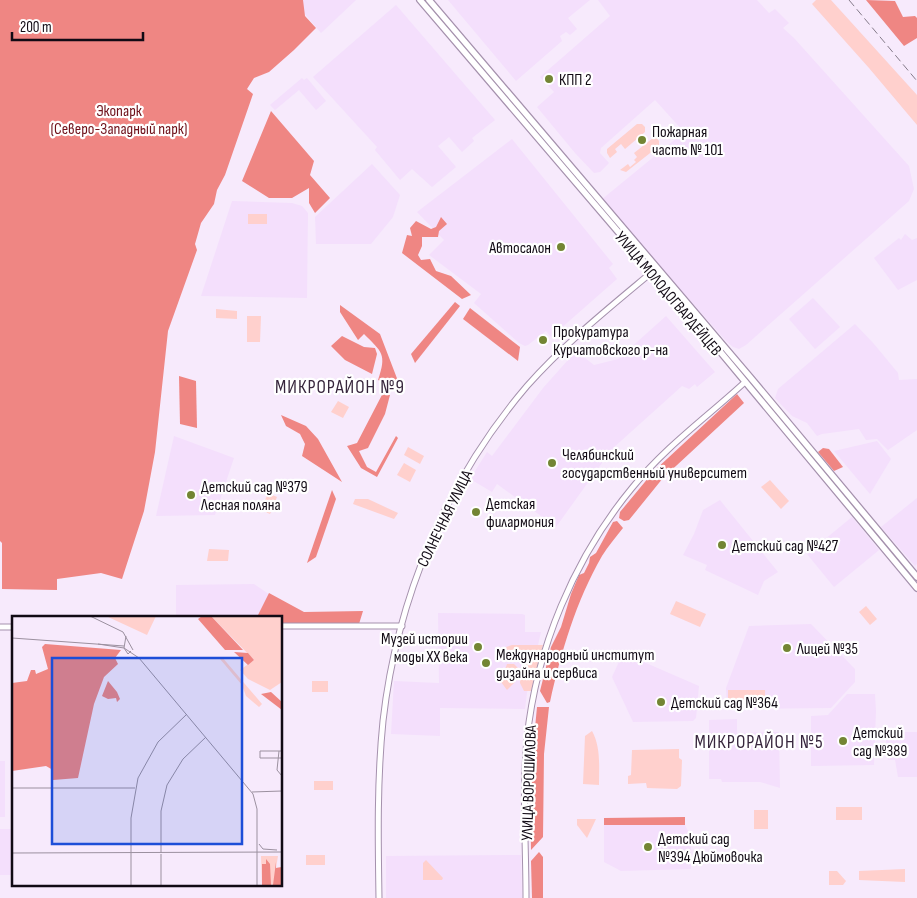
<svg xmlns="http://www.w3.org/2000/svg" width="917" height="898" font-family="'Sofia Sans Condensed',sans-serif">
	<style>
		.built { fill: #f4dffc }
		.green { fill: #ffd0cd }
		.forest { fill: #ef8683 }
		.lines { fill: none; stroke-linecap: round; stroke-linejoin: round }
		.tertiary-casing { stroke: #a591ad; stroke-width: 7 }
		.secondary-casing { stroke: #a591ad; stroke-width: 8 }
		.tertiary { stroke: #fff; stroke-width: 5 }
		.secondary { stroke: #fff; stroke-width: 5.5 }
		.rail { stroke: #857b8a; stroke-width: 1; stroke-dasharray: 8 4; stroke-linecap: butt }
		.poi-dot { fill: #738534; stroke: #fff; stroke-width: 2 }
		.labels { text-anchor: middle; stroke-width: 4.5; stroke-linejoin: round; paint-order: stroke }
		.poi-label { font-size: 16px; fill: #110a14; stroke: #fff; text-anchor: start }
		.park-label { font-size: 16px; fill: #6f111a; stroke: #fff }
		.street-label { font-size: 16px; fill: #110a14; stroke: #fff }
		.quarter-label { font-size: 19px; letter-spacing: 1px; fill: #37263d; stroke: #fff }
		.inset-road { fill: none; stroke: #9b909f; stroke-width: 1 }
		.view { fill: #1d4ed8; fill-opacity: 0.15; stroke: #1d4ed8; stroke-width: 2.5 }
		.inset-edge { fill: none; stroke: #110a14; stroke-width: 2.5 }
	</style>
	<rect width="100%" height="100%" fill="#f7eafc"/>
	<g class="built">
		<path d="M 293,0 L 356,0 L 321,33 Z"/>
		<path d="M 448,0 L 590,0 L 568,18 L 577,29 L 570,35 L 566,32 L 560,36 L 562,41 L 516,81 Z"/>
		<path d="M 598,0 L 757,0 L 769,13 L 775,9 L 789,23 L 783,28 L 794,38 L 909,166 L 914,189 L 909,201 L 746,345 L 739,349 L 733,347 L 727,342 L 601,200 L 684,132 L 655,100 L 601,148 L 600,153 L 609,163 L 600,172 L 594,173 L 575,153 L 537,107 L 554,92 L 540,77 L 610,16 Z"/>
		<path d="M 396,5 L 495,120 L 472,138 L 474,141 L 462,152 L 449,137 L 438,146 L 456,167 L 432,187 L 412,169 L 400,180 L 375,150 L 377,147 L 313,77 Z"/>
		<path d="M 302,78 L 304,80 L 307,78 L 326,101 L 316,110 L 299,90 L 275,110 L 270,105 Z"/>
		<path d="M 512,139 L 613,264 L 609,268 L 617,279 L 551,337 L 546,331 L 528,345 L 525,346 L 519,343 L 474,303 L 481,294 L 429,255 L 444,240 L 417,212 Z"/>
		<path d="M 372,164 L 400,195 L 393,217 L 371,244 L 316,244 L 315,217 Z"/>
		<path d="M 232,201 L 292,203 L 302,206 L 308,213 L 307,298 L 201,296 Z"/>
		<path d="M 905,234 L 912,240 L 917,238 L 917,280 L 898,290 L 874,258 L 899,238 L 901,240 Z"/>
		<path d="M 813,298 L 840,327 L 815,349 L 789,319 Z"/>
		<path d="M 666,316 L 715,372 L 697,387 L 695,384 L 689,389 L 682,386 L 612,449 L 556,527 L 497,484 L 492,492 L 470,479 L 487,452 L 492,456 L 543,388 L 576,351 L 594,365 L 618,359 Z"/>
		<path d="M 855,324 L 874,344 L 898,373 L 899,380 L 917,379 L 917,430 L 888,450 L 877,439 L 866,440 L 859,429 L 822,434 L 817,436 L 807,423 L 792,416 L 775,398 L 778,389 Z"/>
		<path d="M 174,436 L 234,458 L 215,515 L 156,516 Z"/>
		<path d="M 877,441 L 891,459 L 870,494 L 834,451 Z"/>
		<path d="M 917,498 L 917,564 L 915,566 L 881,527 Z"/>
		<path d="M 720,500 L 778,572 L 764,581 L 758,595 L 705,570 L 707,565 L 683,555 L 694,534 L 703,510 Z"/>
		<path d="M 852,517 L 879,550 L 834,587 L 807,554 Z"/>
		<path d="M 254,584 L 307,620 L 281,617 L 176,617 L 176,585 Z"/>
		<path d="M 438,613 L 522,614 L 525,615 L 525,632 L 541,632 L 527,693 L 525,709 L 440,708 L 440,736 L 391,734 L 394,681 L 439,683 Z"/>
		<path d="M 811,624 L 855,669 L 855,682 L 831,708 L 727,709 L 726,688 L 749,626 Z"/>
		<path d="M 623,653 L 699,686 L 696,718 L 693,721 L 633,722 L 612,677 Z"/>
		<path d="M 847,694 L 875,694 L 876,711 L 874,765 L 811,766 L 811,716 L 828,715 Z"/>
		<path d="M 737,719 L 737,733 L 779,732 L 780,788 L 760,782 L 722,782 L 721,779 L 709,779 L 709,720 Z"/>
		<path d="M 888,732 L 917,732 L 917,777 L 898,777 L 895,760 L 888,760 L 886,740 Z"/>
		<rect x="0" y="761" width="5" height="56"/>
		<path d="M 684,823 L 691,837 L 691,869 L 621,871 L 604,862 L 604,824 Z"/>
		<rect x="0" y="829" width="14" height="46"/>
		<path d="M 521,855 L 522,898 L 386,898 L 386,856 Z"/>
	</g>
	<g class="green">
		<path d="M 816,0 L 831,0 L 917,95 L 917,125 L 869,68 L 812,4 Z"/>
		<path d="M 637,124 L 642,124 L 645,127 L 645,132 L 625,149 L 621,144 L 615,149 L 617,152 L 610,158 L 607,153 L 607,149 Z"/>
		<path d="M 653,138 L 657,138 L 659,141 L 659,146 L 626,172 L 620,170 L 628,164 L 630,167 L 636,162 L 634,160 L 637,157 L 634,153 Z"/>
		<rect x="248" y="214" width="19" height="10"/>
		<path d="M 216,309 L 237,311 L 237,319 L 216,318 Z"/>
		<path d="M 247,316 L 261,316 L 260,342 L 247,342 Z"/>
		<path d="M 338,401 L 349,407 L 343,418 L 331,412 Z"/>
		<path d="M 408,447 L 424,456 L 420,464 L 404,455 Z"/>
		<path d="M 404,463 L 416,470 L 410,482 L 397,475 Z"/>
		<path d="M 770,480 L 789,501 L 781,509 L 761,487 Z"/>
		<path d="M 268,493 L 277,497 L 270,514 L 261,510 Z"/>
		<path d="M 355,499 L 368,499 L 398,513 L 394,519 L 353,504 Z"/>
		<path d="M 209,549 L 229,550 L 228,561 L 207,561 Z"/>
		<path d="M 676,601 L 706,614 L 700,627 L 670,614 Z"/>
		<path d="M 866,606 L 877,619 L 870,625 L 859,612 Z"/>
		<path d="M 512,645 L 543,645 L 531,691 L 524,691 L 520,683 L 521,668 L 524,666 L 526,662 L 524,658 L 520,656 L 514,660 L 508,660 L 506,647 Z"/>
		<path d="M 507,664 L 514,664 L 518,668 L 515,682 L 507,690 L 501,682 Z"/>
		<rect x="312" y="681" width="16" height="11"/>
		<rect x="728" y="690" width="37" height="17"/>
		<path d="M 592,731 C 601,747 599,767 599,785 L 583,784 L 585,736 Z"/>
		<path d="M 679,749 L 679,758 L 682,760 L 681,786 L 677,789 L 647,788 L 646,783 L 628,784 L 628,776 L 631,775 L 632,750 Z"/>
		<rect x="314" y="781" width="19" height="9"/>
		<rect x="836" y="807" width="26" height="13"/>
		<rect x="754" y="810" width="14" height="19"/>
		<path d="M 577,819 L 596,819 L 587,838 L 577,825 Z"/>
		<rect x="306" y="855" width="19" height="10"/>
		<path d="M 426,860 L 443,878 L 442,880 L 423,880 L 423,863 Z"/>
		<path d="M 905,869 L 905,882 L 859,880 L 859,871 Z"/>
		<path d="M 829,871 L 837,871 L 846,881 L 843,885 L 829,885 Z"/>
	</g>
	<g class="forest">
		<path d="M 0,0 L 303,0 L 305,16 L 316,28 L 294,50 L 269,72 L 254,78 L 247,89 L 253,94 L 225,175 L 217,190 L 214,204 L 201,223 L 195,244 L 197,250 L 168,331 L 155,452 L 144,511 L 122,579 L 101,573 L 57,579 L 57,590 L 2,589 L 2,543 L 0,541 Z"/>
		<path d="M 866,0 L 895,1 L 903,17 L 915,16 L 917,18 L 917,38 L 904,46 Z"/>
		<path d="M 271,111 L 314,161 L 310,175 L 330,198 L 315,213 L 309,203 L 309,188 L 292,198 L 269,198 L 242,181 Z"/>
		<path d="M 441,217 L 447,224 L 439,231 L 438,237 L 422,237 L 422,246 L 418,255 L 421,260 L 430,259 L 436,271 L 451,276 L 471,295 L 462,299 L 402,253 L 407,235 L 412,236 L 410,228 L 416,221 L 431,229 L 436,227 Z"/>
		<path d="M 455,302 L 460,306 L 415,363 L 411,354 Z"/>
		<path d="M 340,305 L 380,334 L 398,381 L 394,386 L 378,380 C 387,354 382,352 364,334 L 358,340 L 340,312 Z"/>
		<path d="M 470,308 L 520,347 L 518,361 L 463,319 Z"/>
		<path d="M 342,336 L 364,347 L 375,348 L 377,354 L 372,374 L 345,360 L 331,346 Z"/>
		<path d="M 179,376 L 196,381 L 197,428 L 180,424 Z"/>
		<path d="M 384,391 L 390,395 L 385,414 L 368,448 L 359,451 L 367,467 L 376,472 L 396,436 L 398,438 L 377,477 L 361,468 L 347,446 L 357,443 Z"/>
		<path d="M 737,394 L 744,403 L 663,478 L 629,520 L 624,521 L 619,518 L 620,512 L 654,471 Z"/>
		<path d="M 281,415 L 306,426 L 318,439 L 342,482 L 302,456 L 305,444 L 300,434 L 286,426 Z"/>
		<path d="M 823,448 L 829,449 L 843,467 L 834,471 L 818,452 Z"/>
		<path d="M 332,490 L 336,499 L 316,557 L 307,563 Z"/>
		<path d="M 617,521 L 623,528 C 616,537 608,546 602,556 C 576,601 561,652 550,702 L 547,703 L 540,691 L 551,647 L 561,627 L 571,594 L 579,575 L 584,573 L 589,563 L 590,557 L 596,553 L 613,522 Z"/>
		<path d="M 269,593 L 304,612 L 363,611 L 359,624 L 281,623 L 281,617 L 257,617 Z"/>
		<path d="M 537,707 L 549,707 L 544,754 L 543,837 L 531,850 L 530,781 Z"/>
		<path d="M 685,817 L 685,825 L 604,825 L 604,818 Z"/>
		<path d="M 539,852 L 543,857 L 543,898 L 532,898 L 531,861 Z"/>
	</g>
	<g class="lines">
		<g class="tertiary-casing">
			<g id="tertiary">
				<path d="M 281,626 L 402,626"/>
				<path d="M 0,627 L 14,627"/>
				<path d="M 379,898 C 378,839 377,780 383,721 C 397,598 446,481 527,386 C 564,344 609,308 652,272"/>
				<path d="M 526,898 C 526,845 522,792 527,739 C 536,649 574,558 632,488 C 665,447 707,417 745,382"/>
			</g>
		</g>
		<g class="secondary-casing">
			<g id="secondary">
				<path d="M 420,0 L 703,331 L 917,588"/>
				<path d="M 429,0 L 750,377 L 917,577"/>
			</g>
		</g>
		<use href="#tertiary" class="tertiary"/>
		<use href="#secondary" class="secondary"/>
		<path class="rail" d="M 849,0 L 917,81"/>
	</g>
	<g class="poi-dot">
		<circle cx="549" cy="79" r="5"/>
		<circle cx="642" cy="140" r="5"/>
		<circle cx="561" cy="247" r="5"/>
		<circle cx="543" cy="340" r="5"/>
		<circle cx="552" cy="463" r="5"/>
		<circle cx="191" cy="495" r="5"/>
		<circle cx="476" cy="512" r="5"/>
		<circle cx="722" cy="545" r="5"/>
		<circle cx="478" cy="647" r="5"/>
		<circle cx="787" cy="648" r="5"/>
		<circle cx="486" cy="663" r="5"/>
		<circle cx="661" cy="702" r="5"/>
		<circle cx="843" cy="741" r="5"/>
		<circle cx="648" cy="847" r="5"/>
	</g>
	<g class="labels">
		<g class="poi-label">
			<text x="559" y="85">КПП 2</text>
			<text x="652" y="137">Пожарная<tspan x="652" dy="18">часть № 101</tspan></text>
			<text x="551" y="253" text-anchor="end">Автосалон</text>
			<text x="553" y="337">Прокуратура<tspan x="553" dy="18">Курчатовского р-на</tspan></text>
			<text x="562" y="460">Челябинский<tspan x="562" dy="18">государственный университет</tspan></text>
			<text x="201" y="492">Детский сад №379<tspan x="201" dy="18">Лесная поляна</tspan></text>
			<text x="486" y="509">Детская<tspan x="486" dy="18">филармония</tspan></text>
			<text x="732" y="551">Детский сад №427</text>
			<text x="468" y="644" text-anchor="end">Музей истории<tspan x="468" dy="18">моды XX века</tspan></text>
			<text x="797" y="654">Лицей №35</text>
			<text x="496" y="660">Международный институт<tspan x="496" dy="18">дизайна и сервиса</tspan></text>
			<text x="671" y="708">Детский сад №364</text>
			<text x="853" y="738">Детский<tspan x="853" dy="18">сад №389</tspan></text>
			<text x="658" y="844">Детский сад<tspan x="658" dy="18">№394 Дюймовочка</tspan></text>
		</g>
		<g class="park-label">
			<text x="119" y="116">Экопарк<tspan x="119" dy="18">(Северо-Западный парк)</tspan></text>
		</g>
		<g class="street-label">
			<text transform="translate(669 293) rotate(50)" y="6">УЛИЦА МОЛОДОГВАРДЕЙЦЕВ</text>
			<text transform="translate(444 518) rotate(-64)" y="6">СОЛНЕЧНАЯ УЛИЦА</text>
			<text transform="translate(528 783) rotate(-88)" y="6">УЛИЦА ВОРОШИЛОВА</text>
		</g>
		<g class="quarter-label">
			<text x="340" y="393">МИКРОРАЙОН №9</text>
			<text x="759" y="748">МИКРОРАЙОН №5</text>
		</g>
	</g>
	<g transform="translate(12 616)">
		<rect width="270" height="270" fill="#f7eafc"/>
		<path d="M 94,0 L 144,0 L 135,19 ZM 199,0 L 270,0 L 270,66 L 258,74 L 236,63 L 228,54 L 242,44 ZM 210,41 L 250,88 L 247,91 L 234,80 L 230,69 L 208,43 ZM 249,240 L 266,240 L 264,252 L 270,251 L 270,270 L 250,270 Z" fill="#ffd0cd"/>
		<path d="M 190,0 L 199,0 L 231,34 L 213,34 L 186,3 ZM 33,28 L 109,34 L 103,42 L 106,48 L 92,61 L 82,88 L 66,162 L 41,164 L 41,154 L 34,150 L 0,155 L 0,67 L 15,65 L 19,54 L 23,54 L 24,58 L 36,53 L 30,31 ZM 222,36 L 236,37 L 242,44 L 236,49 ZM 96,65 L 105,76 L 108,83 L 105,86 L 104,82 L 96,83 L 90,80 ZM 259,76 L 270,86 L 270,94 L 249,78 ZM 254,243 L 258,248 L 259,269 L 250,270 L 250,248 L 254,248 ZM 264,246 L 264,252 L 270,251 L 270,270 L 261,269 Z" fill="#ef8683"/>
		<path class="inset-road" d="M 78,0 L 111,16 L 121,34M 114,20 L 112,32 L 127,42 L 241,178 L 245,193 L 245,270M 0,22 L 112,30M 86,28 L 112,32 L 116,38 L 119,35M 267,135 L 265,154 L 270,160M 270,135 L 248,135 L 248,142 L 270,142M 0,172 L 123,172M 240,176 L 270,175M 247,228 L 251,233 L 265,234M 0,237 L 270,236M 149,237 L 149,195 L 155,169 L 171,143 L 194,121M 149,238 L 149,270M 119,270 L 119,202 L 126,162 L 146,126 L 175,98"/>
		<path class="view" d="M 40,42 L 230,42 L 230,228 L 40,228 Z"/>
		<rect width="270" height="270" class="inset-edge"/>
	</g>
	<path d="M12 32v8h131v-8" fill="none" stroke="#110a14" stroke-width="2.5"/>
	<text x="20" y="32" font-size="15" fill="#110a14" stroke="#ffffff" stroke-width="4" paint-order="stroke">200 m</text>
</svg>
